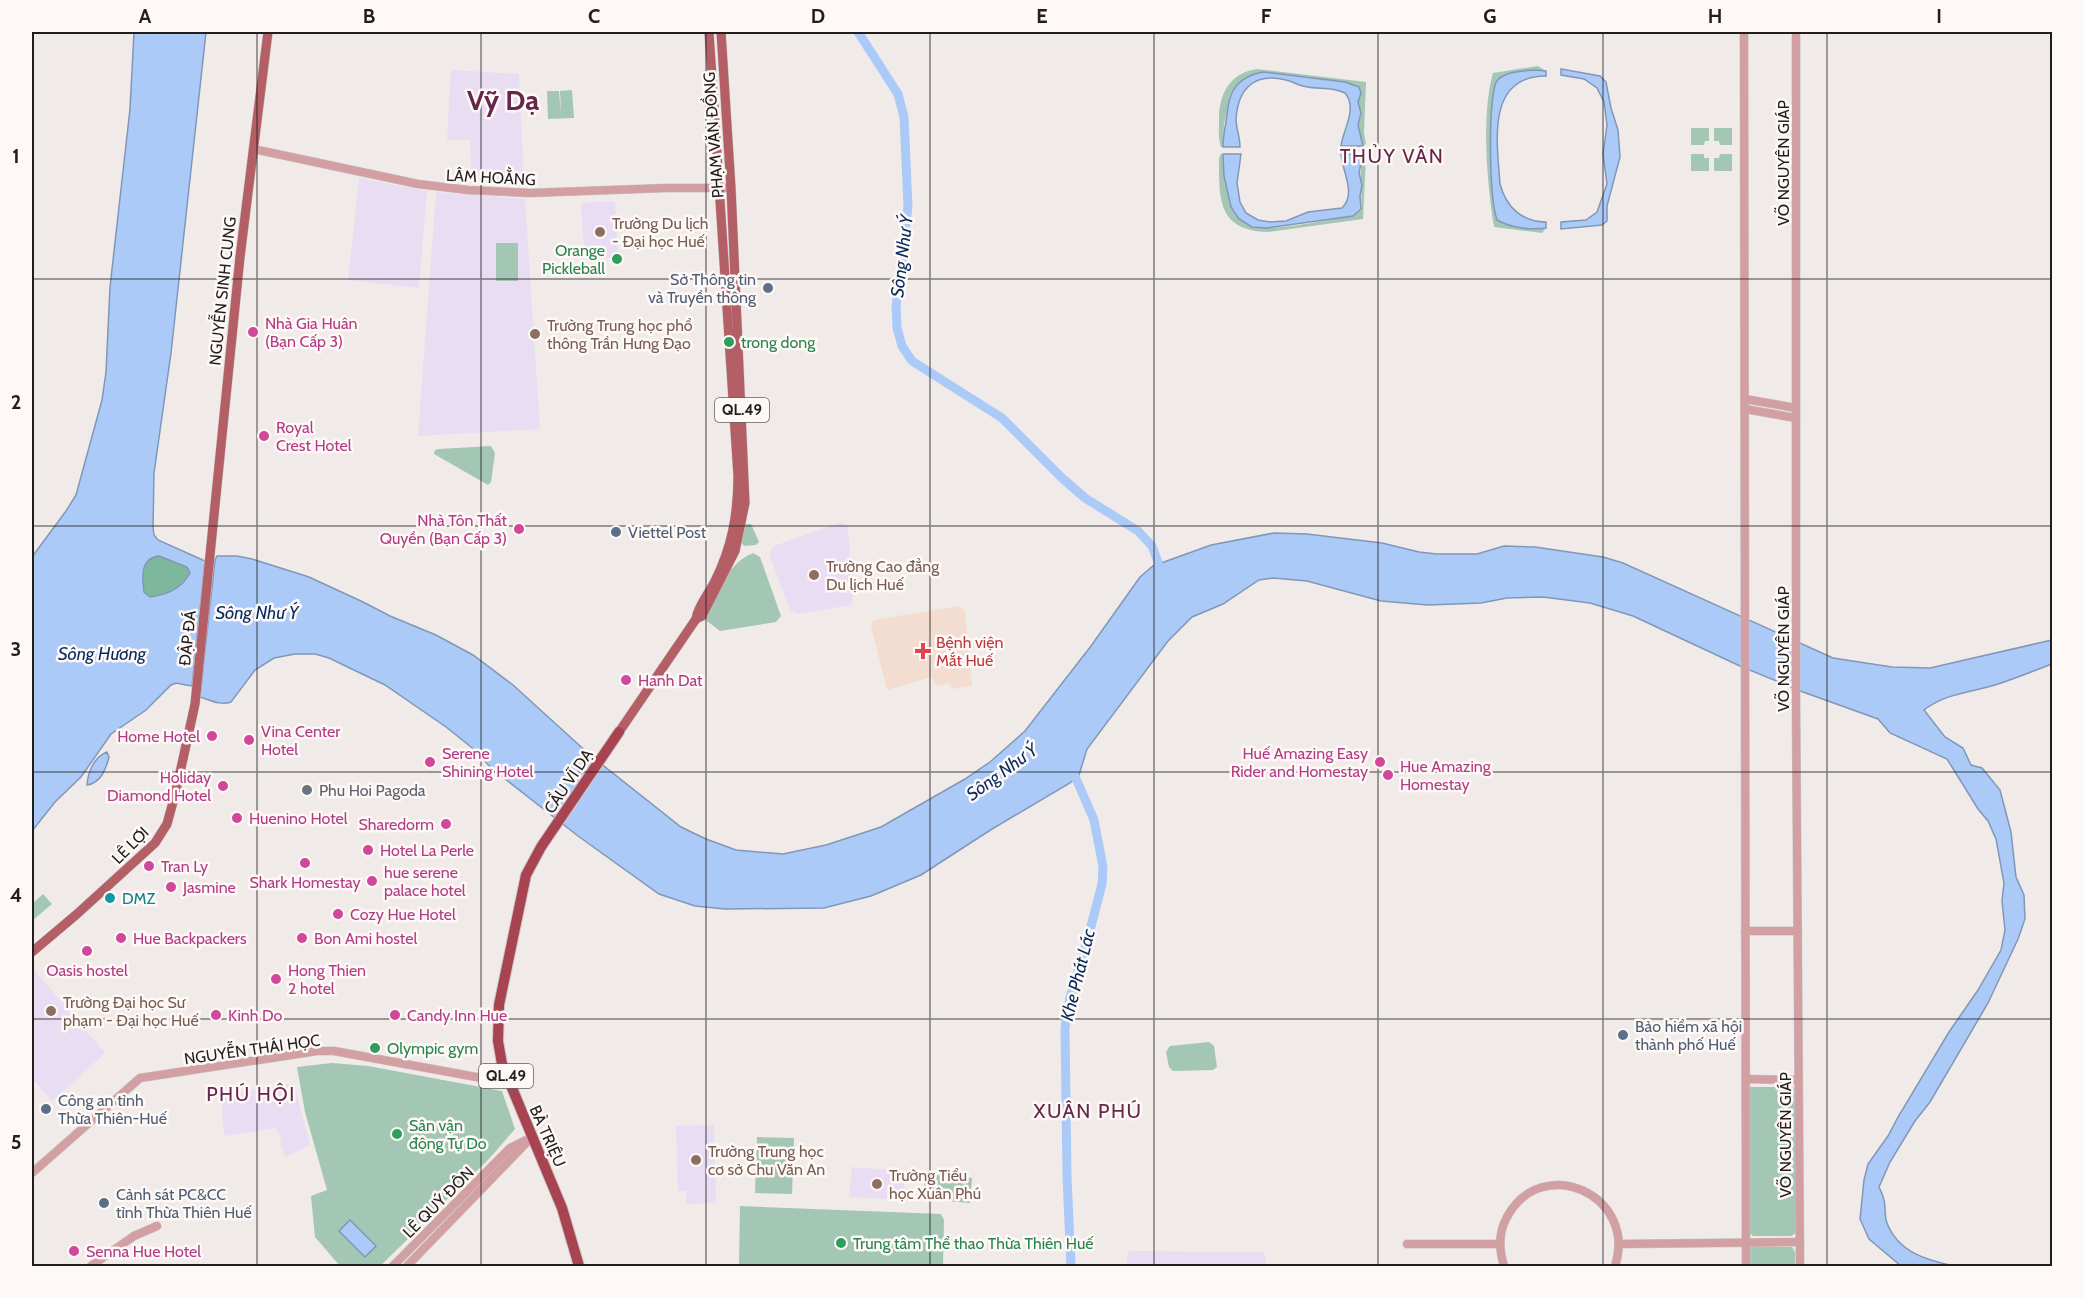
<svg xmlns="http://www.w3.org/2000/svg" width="2084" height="1298" font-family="Cabin,sans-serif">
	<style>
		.education { fill: #e8ddf2 }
		.medical { fill: #f3ddd0 }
		.green { fill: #a3c6b5 }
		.forest { fill: #7db79c }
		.water { fill: #abcaf8; stroke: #8297b7; stroke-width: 1.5; fill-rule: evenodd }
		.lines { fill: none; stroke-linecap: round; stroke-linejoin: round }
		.river { stroke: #abcaf8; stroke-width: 9 }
		.minor-casing { stroke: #cbc6c4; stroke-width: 9 }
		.major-casing { stroke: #cbc6c4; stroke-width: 10 }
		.highway-casing { stroke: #cbc6c4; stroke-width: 12 }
		.minor { stroke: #d2a0a3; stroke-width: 8 }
		.major { stroke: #b45e66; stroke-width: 9 }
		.highway { stroke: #a84351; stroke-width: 10 }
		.grid { fill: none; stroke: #211f1e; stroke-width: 1.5; stroke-opacity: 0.55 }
		.education-dot { fill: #8d6e63; stroke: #fef8f6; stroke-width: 2 }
		.leisure-dot { fill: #2e9e5b; stroke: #fef8f6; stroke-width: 2 }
		.service-dot { fill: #5c6f8a; stroke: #fef8f6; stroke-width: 2 }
		.hotel-dot { fill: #d1479c; stroke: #fef8f6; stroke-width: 2 }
		.health-dot { fill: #e0444e; stroke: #fef8f6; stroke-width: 2 }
		.worship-dot { fill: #6b7280; stroke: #fef8f6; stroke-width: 2 }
		.culture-dot { fill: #0f9aa8; stroke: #fef8f6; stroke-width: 2 }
		.labels { text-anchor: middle; stroke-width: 5; stroke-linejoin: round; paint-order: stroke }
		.shield { fill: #fef8f6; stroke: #63605f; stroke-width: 1.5 }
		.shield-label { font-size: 15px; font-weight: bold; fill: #211f1e }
		.street-label { font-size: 16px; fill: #211f1e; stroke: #fef8f6 }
		.education-label { font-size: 16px; fill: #785e54; stroke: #fef8f6; text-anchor: start }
		.leisure-label { font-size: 16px; fill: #27864d; stroke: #fef8f6; text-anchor: start }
		.service-label { font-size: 16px; fill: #4e5e75; stroke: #fef8f6; text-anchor: start }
		.hotel-label { font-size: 16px; fill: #b23c85; stroke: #fef8f6; text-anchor: start }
		.health-label { font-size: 16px; fill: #be3a42; stroke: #fef8f6; text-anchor: start }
		.worship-label { font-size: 16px; fill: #5b616d; stroke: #fef8f6; text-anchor: start }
		.culture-label { font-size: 16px; fill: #0d838f; stroke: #fef8f6; text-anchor: start }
		.water-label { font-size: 18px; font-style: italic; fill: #052b5f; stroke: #fef8f6 }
		.quarter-label { font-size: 20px; letter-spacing: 1.5px; fill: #642649; stroke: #fef8f6 }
		.town-label { font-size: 28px; font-weight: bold; fill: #642649; stroke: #fef8f6 }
		.neatline { fill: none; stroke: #211f1e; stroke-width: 2 }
		.grid-label { font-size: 20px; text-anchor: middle; font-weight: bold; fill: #211f1e }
	</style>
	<rect width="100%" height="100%" fill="#f0ebe9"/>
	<g class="education">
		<path d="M 451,70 L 519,74 L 524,184 L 472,183 L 470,140 L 447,140 Z"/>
		<path d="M 359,178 L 427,191 L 419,288 L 348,280 Z"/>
		<path d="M 436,192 L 525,199 L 540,429 L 418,436 Z"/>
		<path d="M 611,201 L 615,203 L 618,257 L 585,260 L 581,206 L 583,203 Z"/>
		<path d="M 842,522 L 848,527 L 853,597 L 851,605 L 797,614 L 790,610 L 769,554 L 774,546 Z"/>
		<path d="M 32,967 L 105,1053 L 52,1101 L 32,1078 Z"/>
		<path d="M 294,1084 L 310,1145 L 285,1157 L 280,1142 L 282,1140 L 276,1128 L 224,1136 L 221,1094 Z"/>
		<path d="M 714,1125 L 716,1203 L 686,1204 L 686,1191 L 678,1191 L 676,1126 Z"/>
		<path d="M 852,1167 L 905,1171 L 903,1200 L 849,1197 Z"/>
		<path d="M 1130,1251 L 1263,1252 L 1265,1255 L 1266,1266 L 1127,1266 L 1127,1255 Z"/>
	</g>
	<path class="medical" d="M 958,606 L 965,611 L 972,686 L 952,689 L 949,683 L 937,686 L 932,677 L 887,690 L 871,626 L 873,620 Z"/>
	<g class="green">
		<path d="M 1538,66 L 1546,71 L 1535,70 L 1493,92 L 1491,179 L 1497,220 L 1510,226 L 1546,228 L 1542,233 L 1494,227 C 1487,184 1481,115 1493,73 Z"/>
		<path d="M 1257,69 L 1366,82 L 1364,133 L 1366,144 L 1363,146 L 1358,125 L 1361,116 L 1358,102 L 1361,90 L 1263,72 L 1230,95 L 1224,125 L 1223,147 L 1221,147 C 1218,139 1219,131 1219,123 C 1218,97 1228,73 1257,69 Z"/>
		<path d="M 572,90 L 574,118 L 548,119 L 547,91 L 559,91 L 561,114 L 560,91 Z"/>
		<path d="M 1691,128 L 1709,128 L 1709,141 L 1705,141 L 1704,145 L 1691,145 Z"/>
		<path d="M 1714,128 L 1732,128 L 1732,145 L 1720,145 L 1719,141 L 1714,141 Z"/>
		<path d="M 1221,154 L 1223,154 C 1223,177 1228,193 1239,212 C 1242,218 1244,224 1251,226 C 1268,233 1331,219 1353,216 L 1361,210 C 1363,190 1357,172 1364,154 L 1366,157 L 1363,219 L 1268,232 C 1217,231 1219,198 1219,158 Z"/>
		<path d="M 1691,154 L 1704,154 L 1704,158 L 1709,158 L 1709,171 L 1691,171 Z"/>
		<path d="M 1720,154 L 1732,154 L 1732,171 L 1714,171 L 1714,158 L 1719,158 Z"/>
		<rect x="496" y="243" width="22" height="38"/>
		<path d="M 491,446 L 495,453 L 491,482 L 488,485 L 434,454 L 435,450 L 439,449 Z"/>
		<path d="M 745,524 L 751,524 L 759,542 L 756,545 L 744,546 L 741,542 Z"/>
		<path d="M 753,553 L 760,557 L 781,616 L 776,622 L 720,631 L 707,621 L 706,617 C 718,593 726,564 753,553 Z"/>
		<path d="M 43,894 L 52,904 L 32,921 L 32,904 Z"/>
		<path d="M 1209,1042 L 1214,1046 L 1217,1067 L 1213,1070 L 1173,1071 L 1169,1067 L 1166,1052 L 1170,1046 Z"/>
		<path d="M 332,1063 L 368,1066 L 502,1091 L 515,1129 L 488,1160 L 439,1207 L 422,1220 L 410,1237 L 380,1266 L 340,1266 L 315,1237 L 311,1196 L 327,1190 L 305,1112 L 297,1067 Z"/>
		<path d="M 1751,1087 L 1792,1087 L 1795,1089 L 1796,1233 L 1791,1236 L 1753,1236 L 1749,1232 L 1749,1088 Z"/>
		<path d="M 757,1137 L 794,1138 L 792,1194 L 755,1193 Z"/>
		<path d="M 925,1174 L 972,1178 L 970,1203 L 923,1199 Z"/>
		<path d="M 740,1206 L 941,1214 L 944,1220 L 943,1266 L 739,1266 Z"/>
		<path d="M 1751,1247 L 1792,1247 L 1795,1252 L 1795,1266 L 1748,1266 L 1749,1249 Z"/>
	</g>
	<path class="forest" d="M 159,556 L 187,567 L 190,573 C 182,588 167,595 150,597 L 144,592 C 142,578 140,558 159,556 Z"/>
	<g class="water">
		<path d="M 134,32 L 206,32 L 171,353 L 154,473 L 153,527 L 154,535 L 158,540 L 205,561 L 192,686 L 176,683 L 171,685 L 146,710 L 111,734 L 81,777 L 55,802 L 32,831 L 32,557 L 66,511 L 76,495 L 102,400 L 106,372 L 110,287 L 130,109 ZM 159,556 L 187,567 L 190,573 C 182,588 167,595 150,597 L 144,592 C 142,578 140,558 159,556 Z"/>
		<path d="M 1561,69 L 1600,76 L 1606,82 L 1611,108 L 1618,130 L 1620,157 L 1607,206 L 1607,221 L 1602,225 L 1561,229 L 1561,222 L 1586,220 L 1597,212 L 1607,184 L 1603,154 L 1607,125 L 1604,102 L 1597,88 L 1584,79 L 1561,75 Z"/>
		<path d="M 1535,70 L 1546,71 L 1546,76 C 1486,76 1497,142 1500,184 C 1506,207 1522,222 1546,222 L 1546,228 C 1530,230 1511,228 1497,220 C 1489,196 1488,106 1496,82 C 1504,71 1522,71 1535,70 Z"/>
		<path d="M 1263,72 L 1345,82 L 1359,87 L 1361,93 L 1358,102 L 1361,113 L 1358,125 L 1363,146 L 1341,146 C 1343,130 1358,108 1345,93 C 1331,86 1317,90 1303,86 C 1297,85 1292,81 1286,80 C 1254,72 1238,89 1236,119 C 1236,128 1240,137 1240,147 L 1223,147 C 1223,135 1226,125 1227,114 C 1229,90 1238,77 1263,72 Z"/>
		<path d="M 1241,154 L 1237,183 L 1240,202 L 1246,213 L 1258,220 L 1270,222 L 1286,221 L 1308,212 L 1342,208 C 1357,193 1342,172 1341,154 L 1363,154 L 1359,173 L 1362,185 L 1360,196 L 1361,209 L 1353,216 L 1267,228 L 1252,227 L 1239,219 L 1231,207 L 1224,176 L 1223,154 Z"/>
		<path d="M 1274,533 L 1307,534 L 1382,543 L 1419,552 L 1437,554 L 1477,554 L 1504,546 L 1535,547 L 1603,557 L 1623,563 L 1833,658 L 1892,667 L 1930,668 L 2052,640 L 2052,664 C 2033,671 2014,679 1995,685 C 1971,692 1944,694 1924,710 L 1945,737 L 1963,748 L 1971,765 L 1982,768 L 2000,790 L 2011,832 L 2016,877 L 2024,895 L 2025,919 L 2018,939 L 1988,1003 L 1930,1102 L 1915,1121 L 1890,1162 L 1879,1187 C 1881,1191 1883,1195 1884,1200 C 1886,1207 1884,1216 1887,1223 C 1898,1252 1926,1260 1954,1266 L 1901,1266 L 1869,1239 L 1860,1219 L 1864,1180 L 1868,1164 L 1888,1136 L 1898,1117 L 1949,1032 L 1978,990 L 2001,950 L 2005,930 L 2002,901 L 2004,883 L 1996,839 L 1988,821 L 1978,809 L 1947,759 L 1890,733 L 1878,719 L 1803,692 L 1740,666 L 1633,616 L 1590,603 L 1543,597 L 1507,598 L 1481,603 L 1428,605 L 1381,601 L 1307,581 L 1273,578 L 1259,580 L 1223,604 L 1192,617 L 1168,641 L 1087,749 L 1079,775 L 1070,783 L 992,829 L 921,875 L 871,896 L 824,908 L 725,909 L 695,906 L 659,894 L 578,836 L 491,768 L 476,751 L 446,727 L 385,685 L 329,658 L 315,654 L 295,654 L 274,658 L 255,670 L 231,702 C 221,706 210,700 200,697 L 215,560 L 217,556 L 237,556 L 252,559 L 309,577 L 363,602 L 390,616 L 436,635 L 473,655 L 513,685 L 590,755 L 681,827 L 706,839 L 736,850 L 783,854 L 826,845 L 881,827 L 965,779 L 990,762 L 1025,731 L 1091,646 L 1140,577 L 1153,566 L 1211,545 Z"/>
		<path d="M 107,752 L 109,757 C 106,769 101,783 87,785 C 88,772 94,757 107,752 Z"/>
		<path d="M 350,1220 L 376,1246 L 365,1257 L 339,1231 Z"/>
	</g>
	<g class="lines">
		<g class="river">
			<path d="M 858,32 L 898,94 L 904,117 L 908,206 L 896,307 L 897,328 L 902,346 L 912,361 L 1002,418 L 1061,477 L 1085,498 L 1138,531 L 1152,546 L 1158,562 L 1160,574"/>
			<path d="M 1071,1266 L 1067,1177 L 1065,1028 L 1070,997 L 1088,938 L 1102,884 L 1103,867 L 1094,820 L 1071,767"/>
		</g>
		<g class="minor-casing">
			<g id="minor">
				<path d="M 1744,32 L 1746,1266"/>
				<path d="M 1796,32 L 1796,703 L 1800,1266"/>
				<path d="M 253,149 L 418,184 L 468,190 L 530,193 L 666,188 L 731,188"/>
				<path d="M 1745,399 L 1796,408"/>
				<path d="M 1745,409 L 1796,418"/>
				<path d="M 1745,931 L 1798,931"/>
				<path d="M 1746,1079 L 1798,1080"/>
				<path d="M 32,1173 L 140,1078 L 317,1051 L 334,1051 L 509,1083"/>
				<path d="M 1407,1244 L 1500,1244"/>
				<path d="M 1619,1244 L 1800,1242"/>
				<path d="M 91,1266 L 134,1236 L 157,1226"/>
				<path d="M 393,1266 L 510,1148 L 532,1137 L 407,1266"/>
				<path d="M 1504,1266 C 1499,1250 1498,1233 1507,1217 C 1542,1152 1638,1195 1615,1266"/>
			</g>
		</g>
		<g class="major-casing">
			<g id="major">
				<path d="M 696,619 L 702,616 L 735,551 L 745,503 L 731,188 L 721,32"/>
				<path d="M 619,732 L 696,619 C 698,605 709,594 715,581 C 732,547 738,514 738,476 L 709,32"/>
				<path d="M 32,952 L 77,914 L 155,843 L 167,824 L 176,791 L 195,704 L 240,257 L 268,32"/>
			</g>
		</g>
		<g class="highway-casing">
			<path id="highway" d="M 579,1266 L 562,1208 L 502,1064 L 498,1041 L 499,1005 L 526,875 L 541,847 L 619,732"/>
		</g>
		<use href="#minor" class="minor"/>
		<use href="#major" class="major"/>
		<use href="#highway" class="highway"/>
	</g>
	<path class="grid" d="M 257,32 L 257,1266M 481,32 L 481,1266M 706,32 L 706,1266M 930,32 L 930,1266M 1154,32 L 1154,1266M 1378,32 L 1378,1266M 1603,32 L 1603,1266M 1827,32 L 1827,1266M 32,279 L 2052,279M 32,526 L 2052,526M 32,772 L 2052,772M 32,1019 L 2052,1019"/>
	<g class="education-dot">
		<circle cx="600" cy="232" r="6"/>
		<circle cx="535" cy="334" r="6"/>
		<circle cx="814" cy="575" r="6"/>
		<circle cx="51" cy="1011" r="6"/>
		<circle cx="696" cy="1160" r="6"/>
		<circle cx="877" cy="1184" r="6"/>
	</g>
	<g class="leisure-dot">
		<circle cx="617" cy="259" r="6"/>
		<circle cx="729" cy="342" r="6"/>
		<circle cx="375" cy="1048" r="6"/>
		<circle cx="397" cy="1134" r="6"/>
		<circle cx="841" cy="1243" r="6"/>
	</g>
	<g class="service-dot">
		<circle cx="768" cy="288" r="6"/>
		<circle cx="616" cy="532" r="6"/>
		<circle cx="1623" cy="1035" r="6"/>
		<circle cx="46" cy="1109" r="6"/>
		<circle cx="104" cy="1203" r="6"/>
	</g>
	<g class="hotel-dot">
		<circle cx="253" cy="332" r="6"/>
		<circle cx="264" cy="436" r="6"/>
		<circle cx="519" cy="529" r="6"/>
		<circle cx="626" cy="680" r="6"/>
		<circle cx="212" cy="736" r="6"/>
		<circle cx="249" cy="740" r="6"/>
		<circle cx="430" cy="762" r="6"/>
		<circle cx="1380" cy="762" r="6"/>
		<circle cx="1388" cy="775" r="6"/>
		<circle cx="223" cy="786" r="6"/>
		<circle cx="237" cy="818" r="6"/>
		<circle cx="446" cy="824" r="6"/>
		<circle cx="368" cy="850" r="6"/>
		<circle cx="305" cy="863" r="6"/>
		<circle cx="149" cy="866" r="6"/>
		<circle cx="372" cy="881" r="6"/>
		<circle cx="171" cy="887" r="6"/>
		<circle cx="338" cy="914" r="6"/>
		<circle cx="121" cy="938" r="6"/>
		<circle cx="302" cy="938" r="6"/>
		<circle cx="87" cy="951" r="6"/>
		<circle cx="276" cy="979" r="6"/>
		<circle cx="216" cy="1015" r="6"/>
		<circle cx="395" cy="1015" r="6"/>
		<circle cx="74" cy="1251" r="6"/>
	</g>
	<path class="health-dot" d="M920 642h6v6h6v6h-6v6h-6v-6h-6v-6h6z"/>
	<circle class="worship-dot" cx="307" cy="790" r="6"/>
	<circle class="culture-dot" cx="110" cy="898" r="6"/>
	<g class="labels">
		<g class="shield">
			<rect x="715" y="398" width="54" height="24" rx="4.5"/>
			<rect x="479" y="1064" width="54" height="24" rx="4.5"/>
		</g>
		<g class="shield-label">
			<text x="742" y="415">QL.49</text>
			<text x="506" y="1081">QL.49</text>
		</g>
		<g class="street-label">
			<text transform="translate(713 135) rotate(-94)" y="6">PHẠM VĂN ĐỒNG</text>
			<text transform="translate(1783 163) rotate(-90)" y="6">VÕ NGUYÊN GIÁP</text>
			<text transform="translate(491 177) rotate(3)" y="6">LÂM HOẰNG</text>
			<text transform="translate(222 291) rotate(-84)" y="6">NGUYỄN SINH CUNG</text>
			<text transform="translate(187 638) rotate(-84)" y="6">ĐẬP ĐÁ</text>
			<text transform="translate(1783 649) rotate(-90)" y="6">VÕ NGUYÊN GIÁP</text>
			<text transform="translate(568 781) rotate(-56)" y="6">CẦU VĨ DẠ</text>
			<text transform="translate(130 845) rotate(-45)" y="6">LÊ LỢI</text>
			<text transform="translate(252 1049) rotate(-8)" y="6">NGUYỄN THÁI HỌC</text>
			<text transform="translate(1785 1135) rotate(-90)" y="6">VÕ NGUYÊN GIÁP</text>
			<text transform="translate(548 1136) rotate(66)" y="6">BÀ TRIỆU</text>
			<text transform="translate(438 1202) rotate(-45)" y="6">LÊ QUÝ ĐÔN</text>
		</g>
		<g class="education-label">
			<text x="612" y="229">Trường Du lịch<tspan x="612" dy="18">- Đại học Huế</tspan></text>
			<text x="547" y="331">Trường Trung học phổ<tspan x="547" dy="18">thông Trần Hưng Đạo</tspan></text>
			<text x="826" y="572">Trường Cao đẳng<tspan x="826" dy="18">Du lịch Huế</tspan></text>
			<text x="63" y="1008">Trường Đại học Sư<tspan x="63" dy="18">phạm - Đại học Huế</tspan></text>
			<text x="708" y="1157">Trường Trung học<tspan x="708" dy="18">cơ sở Chu Văn An</tspan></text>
			<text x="889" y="1181">Trường Tiểu<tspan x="889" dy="18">học Xuân Phú</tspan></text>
		</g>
		<g class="leisure-label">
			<text x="605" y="256" text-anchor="end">Orange<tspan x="605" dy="18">Pickleball</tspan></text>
			<text x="741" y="348">trong dong</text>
			<text x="387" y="1054">Olympic gym</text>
			<text x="409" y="1131">Sân vận<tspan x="409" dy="18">động Tự Do</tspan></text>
			<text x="853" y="1249">Trung tâm Thể thao Thừa Thiên Huế</text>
		</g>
		<g class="service-label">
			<text x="756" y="285" text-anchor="end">Sở Thông tin<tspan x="756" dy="18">và Truyền thông</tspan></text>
			<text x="628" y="538">Viettel Post</text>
			<text x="1635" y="1032">Bảo hiểm xã hội<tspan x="1635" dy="18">thành phố Huế</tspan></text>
			<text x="58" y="1106">Công an tỉnh<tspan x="58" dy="18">Thừa Thiên-Huế</tspan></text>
			<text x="116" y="1200">Cảnh sát PC&amp;CC<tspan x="116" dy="18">tỉnh Thừa Thiên Huế</tspan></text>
		</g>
		<g class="hotel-label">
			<text x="265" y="329">Nhà Gia Huân<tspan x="265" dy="18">(Bạn Cấp 3)</tspan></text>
			<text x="276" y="433">Royal<tspan x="276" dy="18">Crest Hotel</tspan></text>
			<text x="507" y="526" text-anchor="end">Nhà Tôn Thất<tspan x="507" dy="18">Quyền (Bạn Cấp 3)</tspan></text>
			<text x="638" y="686">Hanh Dat</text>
			<text x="261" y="737">Vina Center<tspan x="261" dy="18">Hotel</tspan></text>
			<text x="200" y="742" text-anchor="end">Home Hotel</text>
			<text x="442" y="759">Serene<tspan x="442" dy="18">Shining Hotel</tspan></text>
			<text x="1368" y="759" text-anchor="end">Huế Amazing Easy<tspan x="1368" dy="18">Rider and Homestay</tspan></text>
			<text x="1400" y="772">Hue Amazing<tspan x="1400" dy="18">Homestay</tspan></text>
			<text x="211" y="783" text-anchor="end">Holiday<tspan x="211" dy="18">Diamond Hotel</tspan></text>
			<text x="249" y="824">Huenino Hotel</text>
			<text x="434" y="830" text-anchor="end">Sharedorm</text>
			<text x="380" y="856">Hotel La Perle</text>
			<text x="161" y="872">Tran Ly</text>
			<text x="384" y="878">hue serene<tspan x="384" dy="18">palace hotel</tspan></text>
			<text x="305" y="888" text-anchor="middle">Shark Homestay</text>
			<text x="183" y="893">Jasmine</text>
			<text x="350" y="920">Cozy Hue Hotel</text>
			<text x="133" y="944">Hue Backpackers</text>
			<text x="314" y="944">Bon Ami hostel</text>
			<text x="87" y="976" text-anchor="middle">Oasis hostel</text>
			<text x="288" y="976">Hong Thien<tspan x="288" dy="18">2 hotel</tspan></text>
			<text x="228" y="1021">Kinh Do</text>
			<text x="407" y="1021">Candy Inn Hue</text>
			<text x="86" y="1257">Senna Hue Hotel</text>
		</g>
		<g class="health-label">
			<text x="936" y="648">Bệnh viện<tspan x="936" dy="18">Mắt Huế</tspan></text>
		</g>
		<g class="worship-label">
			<text x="319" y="796">Phu Hoi Pagoda</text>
		</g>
		<g class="culture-label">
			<text x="122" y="904">DMZ</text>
		</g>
		<g class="water-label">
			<text transform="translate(902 256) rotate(-83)" y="6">Sông Như Ý</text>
			<text x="257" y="619">Sông Như Ý</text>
			<text x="102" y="660">Sông Hương</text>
			<text transform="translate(1002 772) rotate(-36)" y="6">Sông Như Ý</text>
			<text transform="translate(1078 975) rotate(-76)" y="6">Khe Phát Lác</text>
		</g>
		<g class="quarter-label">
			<text x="1392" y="163">THỦY VÂN</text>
			<text x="251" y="1101">PHÚ HỘI</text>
			<text x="1088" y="1118">XUÂN PHÚ</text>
		</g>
		<g class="town-label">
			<text x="503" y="110">Vỹ Dạ</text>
		</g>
	</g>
	<rect width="2084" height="1298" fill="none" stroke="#fef8f6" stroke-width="66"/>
	<rect x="33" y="33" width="2018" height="1232" class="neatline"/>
	<g class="grid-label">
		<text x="145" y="23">A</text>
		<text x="369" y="23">B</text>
		<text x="594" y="23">C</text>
		<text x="818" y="23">D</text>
		<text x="1042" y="23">E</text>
		<text x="1266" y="23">F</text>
		<text x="1490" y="23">G</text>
		<text x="1715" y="23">H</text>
		<text x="1939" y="23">I</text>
		<text x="16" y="163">1</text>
		<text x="16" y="409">2</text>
		<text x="16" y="656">3</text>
		<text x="16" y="902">4</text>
		<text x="16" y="1149">5</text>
	</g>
</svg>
